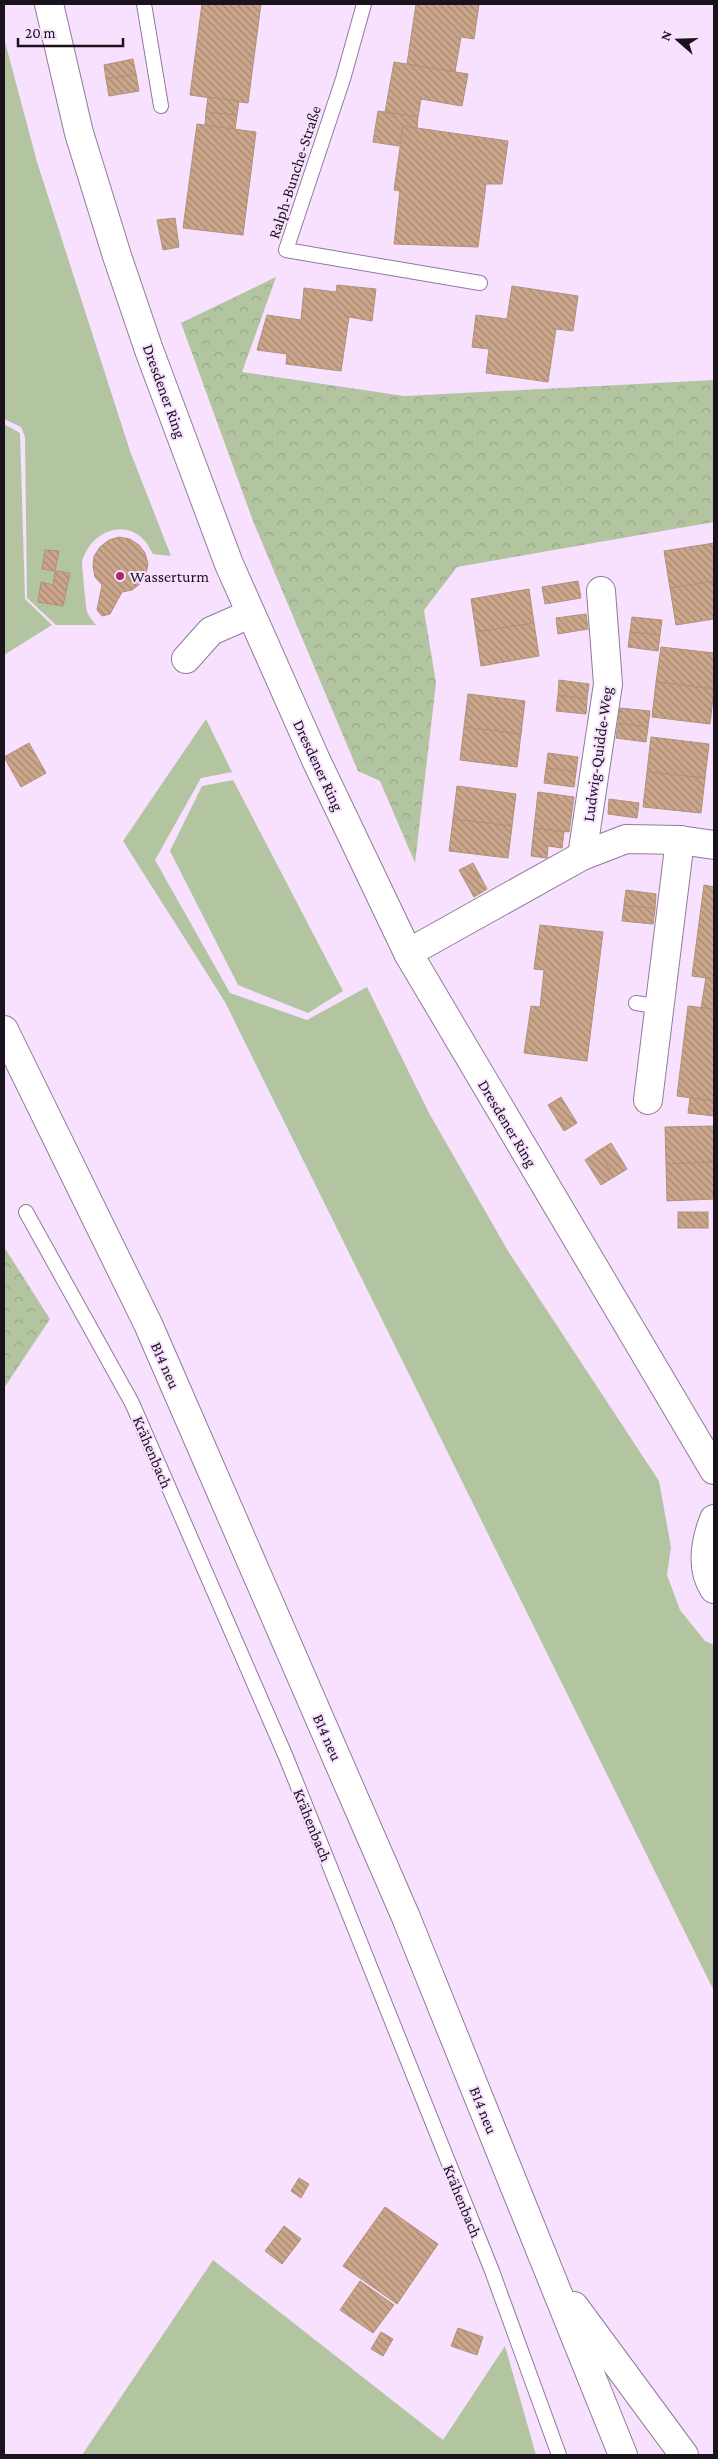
<svg xmlns="http://www.w3.org/2000/svg" width="718" height="2459" font-family="'Crimson Pro',serif">
	<style>
		.green { fill: #b3c4a1 }
		.forest { fill: url(#forest-crowns) }
		.building { fill: url(#building-back-hatch); stroke: #af917b }
		.lines { fill: none; stroke-linecap: round; stroke-linejoin: round }
		.service-casing { stroke: #907b97; stroke-width: 16 }
		.minor-casing { stroke: #907b97; stroke-width: 30 }
		.tertiary-casing { stroke: #907b97; stroke-width: 30 }
		.primary-casing { stroke: #907b97; stroke-width: 30 }
		.service { stroke: #fff; stroke-width: 14 }
		.minor { stroke: #fff; stroke-width: 28 }
		.tertiary { stroke: #fff; stroke-width: 28 }
		.primary { stroke: #fff; stroke-width: 28 }
		.poi-dot { fill: #ab2771; stroke: #f8e1ff; stroke-width: 2 }
		.labels { text-anchor: middle; stroke-width: 4; stroke-linejoin: round; paint-order: stroke }
		.street-label { font-size: 16px; fill: #1a121d; stroke: #f8e1ff }
		.poi-label { font-size: 16px; fill: #1a121d; stroke: #f8e1ff; text-anchor: start }
	</style>
	<defs>
		<pattern id="forest-crowns" width="20" height="18" patternUnits="userSpaceOnUse" patternTransform="scale(1.25)"><rect width="20" height="18" fill="#b3c4a1"/><path d="M2 6a3 3 0 1 1 6 0M12 15a3 3 0 1 1 6 0" fill="none" stroke="#99a78a"/></pattern>
		<pattern id="building-back-hatch" width="6" height="6" patternUnits="userSpaceOnUse" patternTransform="scale(1.25)"><rect width="6" height="6" fill="#cba68b"/><path d="M-1 5l2 2M0 0l6 6M5-1l2 2" fill="none" stroke="#a48671"/></pattern>
	</defs>
	<rect width="100%" height="100%" fill="#f8e1ff"/>
	<g class="green">
		<path d="M 4,38 L 37,162 L 130,451 L 171,556 L 153,554 C 150,549 147,542 142,538 C 120,518 89,535 82,562 C 82,564 86,609 87,612 C 89,617 93,621 96,625 L 56,625 L 27,598 L 25,437 L 21,427 L 4,419 Z"/>
		<path d="M 4,424 L 20,433 L 25,599 L 52,625 L 4,655 Z"/>
		<path d="M 206,719 L 232,772 L 201,778 L 155,860 L 230,993 L 307,1020 L 367,987 L 429,1113 L 508,1251 L 659,1481 L 671,1547 L 667,1575 L 680,1610 L 705,1641 L 714,1645 L 714,1991 L 225,1002 L 123,841 Z"/>
		<path d="M 233,780 L 343,991 L 308,1013 L 238,985 L 170,851 L 202,786 Z"/>
		<path d="M 213,2260 L 443,2440 L 505,2346 L 536,2455 L 82,2455 Z"/>
	</g>
	<g class="forest">
		<path d="M 276,277 L 242,372 L 404,396 L 714,380 L 714,522 L 457,567 L 424,610 L 436,683 L 415,863 L 380,781 L 358,771 L 253,521 L 181,323 Z"/>
		<path d="M 4,1247 L 50,1319 L 4,1388 Z"/>
	</g>
	<g class="building">
		<path d="M 202,4 L 261,4 L 248,103 L 190,95 Z"/>
		<path d="M 416,4 L 479,4 L 474,39 L 461,37 L 455,72 L 407,64 Z"/>
		<path d="M 133,59 L 136,74 L 106,79 L 104,65 Z"/>
		<path d="M 394,62 L 468,74 L 462,106 L 421,99 L 418,117 L 385,112 Z"/>
		<path d="M 136,74 L 139,91 L 109,96 L 106,79 Z"/>
		<path d="M 208,97 L 239,101 L 237,115 L 206,112 Z"/>
		<path d="M 378,111 L 418,117 L 417,129 L 403,126 L 399,146 L 373,142 Z"/>
		<path d="M 206,112 L 237,115 L 235,129 L 205,125 Z"/>
		<path d="M 197,124 L 256,132 L 243,235 L 183,228 Z"/>
		<path d="M 403,126 L 508,141 L 502,184 L 486,184 L 478,247 L 394,244 L 400,191 L 394,190 Z"/>
		<path d="M 175,218 L 179,247 L 163,250 L 157,220 Z"/>
		<path d="M 337,285 L 376,289 L 372,321 L 349,317 L 341,371 L 286,364 L 287,354 L 257,350 L 267,315 L 301,320 L 304,288 L 336,292 Z"/>
		<path d="M 512,286 L 578,296 L 573,331 L 556,329 L 548,382 L 486,373 L 489,349 L 472,347 L 476,315 L 507,319 Z"/>
		<path d="M 119,537 L 130,539 L 139,545 L 145,553 L 148,564 L 146,574 L 141,583 L 132,590 L 122,592 L 110,614 L 102,616 L 97,610 L 102,585 L 95,577 L 93,566 L 94,556 L 100,547 L 109,540 Z"/>
		<path d="M 714,543 L 714,581 L 670,588 L 664,551 Z"/>
		<path d="M 45,550 L 59,551 L 55,571 L 42,569 Z"/>
		<path d="M 55,571 L 70,573 L 63,606 L 38,602 L 41,582 L 53,585 Z"/>
		<path d="M 578,581 L 581,598 L 545,604 L 542,587 Z"/>
		<path d="M 714,581 L 714,619 L 676,625 L 670,588 Z"/>
		<path d="M 529,589 L 534,623 L 476,632 L 471,599 Z"/>
		<path d="M 586,614 L 588,629 L 558,634 L 556,618 Z"/>
		<path d="M 632,617 L 662,620 L 660,635 L 630,632 Z"/>
		<path d="M 534,623 L 539,656 L 481,666 L 476,632 Z"/>
		<path d="M 630,632 L 660,635 L 658,651 L 628,647 Z"/>
		<path d="M 661,647 L 714,653 L 714,689 L 656,682 Z"/>
		<path d="M 559,680 L 589,684 L 587,699 L 558,695 Z"/>
		<path d="M 656,682 L 714,689 L 710,724 L 652,717 Z"/>
		<path d="M 468,694 L 525,701 L 521,734 L 464,727 Z"/>
		<path d="M 558,695 L 587,699 L 586,714 L 556,711 Z"/>
		<path d="M 620,708 L 650,711 L 648,727 L 618,723 Z"/>
		<path d="M 618,723 L 648,727 L 646,742 L 616,738 Z"/>
		<path d="M 464,727 L 521,734 L 517,767 L 460,760 Z"/>
		<path d="M 651,737 L 709,744 L 705,778 L 647,772 Z"/>
		<path d="M 29,743 L 46,773 L 21,787 L 4,757 Z"/>
		<path d="M 548,753 L 578,757 L 576,772 L 546,768 Z"/>
		<path d="M 546,768 L 576,772 L 574,787 L 544,783 Z"/>
		<path d="M 647,772 L 705,778 L 701,813 L 643,807 Z"/>
		<path d="M 457,786 L 516,794 L 512,826 L 453,819 Z"/>
		<path d="M 538,792 L 574,797 L 569,832 L 534,828 Z"/>
		<path d="M 609,799 L 639,803 L 637,818 L 608,814 Z"/>
		<path d="M 453,819 L 512,826 L 508,858 L 449,851 Z"/>
		<path d="M 534,828 L 564,832 L 562,848 L 548,846 L 547,858 L 531,856 Z"/>
		<path d="M 473,863 L 487,889 L 474,897 L 459,870 Z"/>
		<path d="M 704,885 L 714,887 L 714,979 L 692,976 Z"/>
		<path d="M 626,890 L 656,894 L 655,909 L 624,905 Z"/>
		<path d="M 624,905 L 655,909 L 653,924 L 622,921 Z"/>
		<path d="M 540,925 L 603,932 L 587,1061 L 524,1053 L 531,1006 L 540,1007 L 544,970 L 534,969 Z"/>
		<path d="M 706,977 L 714,979 L 714,1009 L 701,1008 Z"/>
		<path d="M 688,1006 L 714,1009 L 714,1101 L 677,1096 Z"/>
		<path d="M 561,1097 L 577,1123 L 564,1131 L 548,1105 Z"/>
		<path d="M 690,1098 L 714,1101 L 714,1116 L 688,1113 Z"/>
		<path d="M 714,1126 L 714,1162 L 666,1164 L 665,1127 Z"/>
		<path d="M 611,1143 L 627,1169 L 614,1177 L 598,1151 Z"/>
		<path d="M 598,1151 L 614,1177 L 601,1185 L 585,1160 Z"/>
		<path d="M 714,1162 L 714,1199 L 667,1201 L 666,1164 Z"/>
		<rect x="678" y="1212" width="30" height="16"/>
		<path d="M 299,2178 L 309,2184 L 301,2198 L 291,2191 Z"/>
		<path d="M 385,2207 L 438,2244 L 397,2304 L 343,2266 Z"/>
		<path d="M 284,2226 L 301,2239 L 282,2264 L 265,2251 Z"/>
		<path d="M 360,2281 L 394,2305 L 373,2333 L 340,2310 Z"/>
		<path d="M 458,2328 L 483,2337 L 477,2355 L 451,2346 Z"/>
		<path d="M 381,2332 L 393,2339 L 383,2356 L 371,2349 Z"/>
	</g>
	<g class="lines">
		<g class="service-casing">
			<g id="service">
				<path d="M 144,4 L 161,106"/>
				<path d="M 364,4 L 343,79 L 286,250 L 480,283"/>
				<path d="M 636,1003 L 661,1007"/>
				<path d="M 26,1212 L 132,1403 L 286,1757 L 492,2271 L 559,2455"/>
			</g>
		</g>
		<g class="minor-casing">
			<g id="minor">
				<path d="M 186,659 L 211,631 L 250,614"/>
				<path d="M 582,856 L 608,684 L 601,591"/>
				<path d="M 408,953 L 582,856 L 626,839 L 680,840 L 714,845"/>
				<path d="M 648,1100 L 680,840"/>
			</g>
		</g>
		<g class="tertiary-casing">
			<g id="tertiary">
				<path d="M 49,4 L 79,133 L 117,256 L 149,350 L 229,564 L 316,760 L 408,953 L 714,1470"/>
				<path d="M 714,1519 C 705,1542 700,1567 714,1589"/>
			</g>
		</g>
		<g class="primary-casing">
			<g id="primary">
				<path d="M 4,1030 L 148,1324 L 405,1915 L 623,2455"/>
				<path d="M 574,2306 L 684,2455"/>
			</g>
		</g>
		<use href="#service" class="service"/>
		<use href="#minor" class="minor"/>
		<use href="#tertiary" class="tertiary"/>
		<use href="#primary" class="primary"/>
	</g>
	<circle class="poi-dot" cx="120" cy="576" r="5"/>
	<g class="labels">
		<g class="street-label">
			<text transform="translate(294 172) rotate(-72)" y="6">Ralph-Bunche-Straße</text>
			<text transform="translate(165 391) rotate(70)" y="6">Dresdener Ring</text>
			<text transform="translate(597 754) rotate(-82)" y="6">Ludwig-Quidde-Weg</text>
			<text transform="translate(319 765) rotate(65)" y="6">Dresdener Ring</text>
			<text transform="translate(508 1123) rotate(59)" y="6">Dresdener Ring</text>
			<text transform="translate(166 1365) rotate(66)" y="6">B14 neu</text>
			<text transform="translate(153 1452) rotate(67)" y="6">Krähenbach</text>
			<text transform="translate(328 1737) rotate(66)" y="6">B14 neu</text>
			<text transform="translate(313 1825) rotate(68)" y="6">Krähenbach</text>
			<text transform="translate(484 2110) rotate(68)" y="6">B14 neu</text>
			<text transform="translate(463 2201) rotate(68)" y="6">Krähenbach</text>
		</g>
		<g class="poi-label">
			<text x="130" y="582">Wasserturm</text>
		</g>
	</g>
	<rect width="718" height="2459" fill="none" stroke="#1a121d" stroke-width="10"/>
	<g transform="translate(678 40) rotate(290)" stroke="#f8e1ff" stroke-width="4" paint-order="stroke">
	<path d="M0-4L9 19L0 12L-9 19Z" fill="#1a121d"/>
	<text y="-8" font-size="14" font-weight="bold" text-anchor="middle" fill="#1a121d">N</text>
	</g>
	<path d="M18 38v8h105v-8" fill="none" stroke="#1a121d" stroke-width="2.5"/>
	<text x="25" y="38" font-size="15" fill="#1a121d" stroke="#f8e1ff" stroke-width="4" paint-order="stroke">20 m</text>
</svg>
